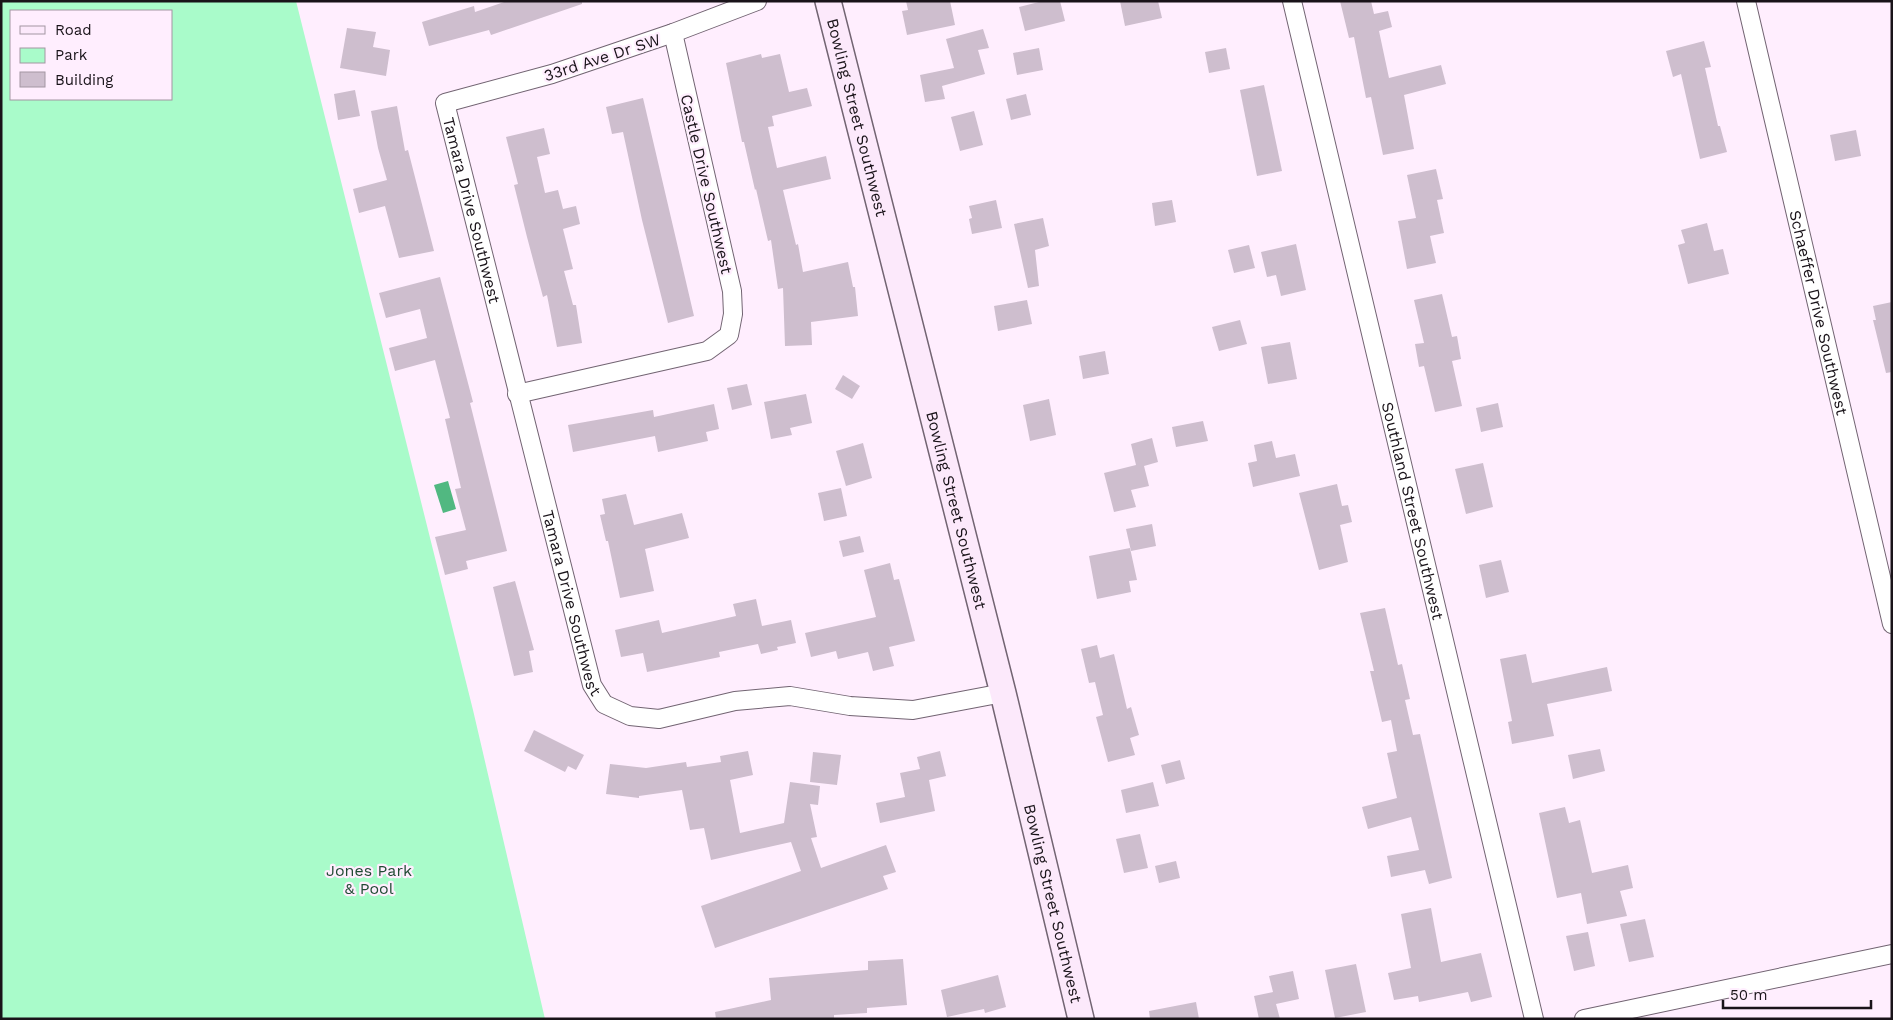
<svg xmlns="http://www.w3.org/2000/svg" width="1893" height="1020" font-family="'Work Sans',sans-serif">
	<style>
		.green { fill: #a9fbca; fill-rule: evenodd }
		.water { fill: #51b881 }
		.building { fill: #cebece }
		.lines { fill: none; stroke-linecap: round; stroke-linejoin: round }
		.street-casing { stroke: #726472; stroke-width: 20 }
		.secondary-casing { stroke: #726472; stroke-width: 28 }
		.street { stroke: #fff; stroke-width: 18 }
		.secondary { stroke: #fce9fb; stroke-width: 25 }
		.labels { text-anchor: middle; stroke-width: 4.5; stroke-linejoin: round; paint-order: stroke }
		.street-label { font-size: 16px; fill: #191319; stroke: #ffeefe }
		.park-label { font-size: 16px; fill: #204a33; stroke: #ffeefe }
	</style>
	<rect width="100%" height="100%" fill="#ffeefe"/>
	<path class="green" d="M 1,1 L 296,1 L 473,710 L 545,1019 L 1,1019 ZM 11,11 L 171,11 L 171,99 L 11,99 Z"/>
	<path class="water" d="M 448,481 L 456,509 L 443,513 L 434,485 Z"/>
	<g class="building">
		<path d="M 507,1 L 582,1 L 582,4 L 491,35 L 489,30 L 429,46 L 422,22 L 474,6 L 475,12 Z"/>
		<path d="M 906,1 L 950,1 L 955,25 L 907,35 L 902,11 L 908,10 Z"/>
		<path d="M 1043,1 L 1060,1 L 1065,21 L 1025,31 L 1019,7 Z"/>
		<path d="M 1120,1 L 1158,1 L 1162,18 L 1125,26 Z"/>
		<path d="M 1340,1 L 1371,1 L 1374,14 L 1388,11 L 1392,27 L 1379,31 L 1389,78 L 1441,65 L 1446,84 L 1404,95 L 1414,149 L 1383,155 L 1371,97 L 1366,98 L 1354,37 L 1349,38 Z"/>
		<path d="M 347,28 L 376,32 L 373,47 L 390,50 L 386,76 L 340,68 Z"/>
		<path d="M 983,29 L 989,48 L 978,50 L 985,74 L 942,86 L 945,99 L 925,102 L 920,75 L 954,68 L 946,39 Z"/>
		<path d="M 1704,41 L 1711,67 L 1705,68 L 1718,126 L 1720,126 L 1727,152 L 1700,159 L 1681,74 L 1673,77 L 1666,51 Z"/>
		<path d="M 1039,48 L 1043,70 L 1017,75 L 1013,53 Z"/>
		<path d="M 1226,48 L 1230,69 L 1209,73 L 1205,52 Z"/>
		<path d="M 761,54 L 762,58 L 780,54 L 789,92 L 807,88 L 812,106 L 772,116 L 774,126 L 768,127 L 777,168 L 826,156 L 831,179 L 783,190 L 796,245 L 798,244 L 803,272 L 848,262 L 853,287 L 855,287 L 858,316 L 811,322 L 812,345 L 785,346 L 783,288 L 778,289 L 771,240 L 768,241 L 756,189 L 755,190 L 744,142 L 742,142 L 726,63 Z"/>
		<path d="M 1264,85 L 1282,171 L 1257,176 L 1240,90 Z"/>
		<path d="M 355,90 L 360,116 L 338,120 L 334,94 Z"/>
		<path d="M 1026,94 L 1031,115 L 1011,120 L 1006,99 Z"/>
		<path d="M 643,98 L 694,316 L 668,323 L 642,220 L 623,132 L 612,134 L 606,107 Z"/>
		<path d="M 397,106 L 405,151 L 408,150 L 434,251 L 399,258 L 385,206 L 359,213 L 353,189 L 387,180 L 378,148 L 371,111 Z"/>
		<path d="M 974,111 L 983,145 L 960,151 L 951,117 Z"/>
		<path d="M 544,128 L 550,154 L 537,157 L 545,193 L 558,190 L 563,209 L 576,206 L 580,224 L 563,229 L 573,269 L 564,271 L 573,305 L 576,305 L 582,343 L 557,347 L 547,295 L 543,297 L 527,237 L 514,185 L 518,184 L 506,137 Z"/>
		<path d="M 1856,130 L 1861,156 L 1835,161 L 1830,135 Z"/>
		<path d="M 1436,169 L 1443,199 L 1437,200 L 1444,233 L 1430,236 L 1436,263 L 1407,269 L 1398,221 L 1416,218 L 1407,175 Z"/>
		<path d="M 996,200 L 1002,228 L 972,234 L 969,219 L 972,218 L 969,206 Z"/>
		<path d="M 1172,200 L 1176,222 L 1155,226 L 1152,203 Z"/>
		<path d="M 1043,218 L 1049,246 L 1035,250 L 1039,286 L 1028,288 L 1014,224 Z"/>
		<path d="M 1707,223 L 1714,251 L 1723,249 L 1729,274 L 1688,284 L 1678,245 L 1685,243 L 1681,230 Z"/>
		<path d="M 1296,244 L 1306,290 L 1281,296 L 1276,275 L 1267,277 L 1261,252 Z"/>
		<path d="M 1249,245 L 1255,268 L 1234,273 L 1228,250 Z"/>
		<path d="M 440,277 L 473,402 L 470,403 L 507,551 L 466,561 L 468,569 L 445,575 L 435,537 L 466,530 L 455,489 L 461,488 L 445,419 L 450,418 L 435,360 L 395,371 L 389,348 L 427,338 L 420,309 L 386,318 L 379,293 Z"/>
		<path d="M 1442,294 L 1452,337 L 1457,336 L 1461,359 L 1452,361 L 1462,406 L 1435,412 L 1424,366 L 1419,367 L 1415,344 L 1424,343 L 1414,300 Z"/>
		<path d="M 1027,300 L 1032,324 L 998,331 L 994,306 Z"/>
		<path d="M 1892,302 L 1892,372 L 1886,373 L 1873,320 L 1876,320 L 1873,306 Z"/>
		<path d="M 1240,320 L 1247,344 L 1219,351 L 1212,327 Z"/>
		<path d="M 1290,342 L 1297,379 L 1268,384 L 1261,347 Z"/>
		<path d="M 1105,351 L 1109,374 L 1083,379 L 1079,356 Z"/>
		<path d="M 843,375 L 860,386 L 852,399 L 835,389 Z"/>
		<path d="M 747,384 L 752,405 L 732,410 L 727,388 Z"/>
		<path d="M 806,394 L 812,423 L 790,428 L 792,435 L 771,439 L 764,402 Z"/>
		<path d="M 1049,399 L 1056,435 L 1030,441 L 1023,405 Z"/>
		<path d="M 1498,403 L 1503,427 L 1481,432 L 1476,408 Z"/>
		<path d="M 714,404 L 719,429 L 706,432 L 708,441 L 658,452 L 655,436 L 573,452 L 568,425 L 653,410 L 654,417 Z"/>
		<path d="M 1203,421 L 1208,441 L 1176,447 L 1172,427 Z"/>
		<path d="M 1152,438 L 1158,462 L 1144,466 L 1149,486 L 1131,490 L 1136,507 L 1114,512 L 1104,473 L 1136,465 L 1131,444 Z"/>
		<path d="M 1272,441 L 1276,458 L 1295,454 L 1300,476 L 1253,487 L 1248,463 L 1257,461 L 1254,445 Z"/>
		<path d="M 863,443 L 872,478 L 846,486 L 836,451 Z"/>
		<path d="M 1483,463 L 1493,507 L 1466,514 L 1455,469 Z"/>
		<path d="M 1337,484 L 1342,506 L 1348,505 L 1352,522 L 1340,525 L 1348,562 L 1319,570 L 1299,493 Z"/>
		<path d="M 841,488 L 847,516 L 824,521 L 818,493 Z"/>
		<path d="M 626,494 L 634,525 L 682,513 L 689,538 L 645,549 L 654,591 L 620,598 L 608,541 L 606,541 L 600,515 L 605,514 L 602,499 Z"/>
		<path d="M 1152,524 L 1156,546 L 1131,551 L 1126,529 Z"/>
		<path d="M 860,536 L 864,552 L 843,557 L 839,541 Z"/>
		<path d="M 1130,548 L 1137,580 L 1129,581 L 1131,592 L 1097,599 L 1089,556 Z"/>
		<path d="M 1501,560 L 1509,592 L 1486,598 L 1479,565 Z"/>
		<path d="M 890,563 L 894,580 L 899,579 L 915,641 L 889,647 L 894,666 L 873,671 L 868,652 L 838,659 L 836,651 L 811,657 L 805,633 L 876,617 L 864,570 Z"/>
		<path d="M 515,581 L 534,650 L 529,651 L 533,672 L 514,676 L 493,587 Z"/>
		<path d="M 756,599 L 762,626 L 791,620 L 796,643 L 777,647 L 778,650 L 761,654 L 758,644 L 719,652 L 720,657 L 647,672 L 643,653 L 621,657 L 615,630 L 659,620 L 662,633 L 736,616 L 733,604 Z"/>
		<path d="M 1385,608 L 1398,665 L 1402,664 L 1410,699 L 1405,700 L 1413,735 L 1420,734 L 1452,878 L 1429,884 L 1425,870 L 1391,877 L 1387,856 L 1419,850 L 1411,817 L 1368,829 L 1362,807 L 1397,798 L 1387,753 L 1397,751 L 1391,720 L 1382,722 L 1370,671 L 1374,671 L 1360,613 Z"/>
		<path d="M 1097,645 L 1100,658 L 1114,654 L 1127,709 L 1131,707 L 1139,735 L 1130,738 L 1135,755 L 1108,762 L 1096,717 L 1103,715 L 1095,682 L 1089,683 L 1081,649 Z"/>
		<path d="M 1526,654 L 1532,683 L 1607,667 L 1612,691 L 1547,704 L 1554,736 L 1512,744 L 1508,722 L 1512,721 L 1500,659 Z"/>
		<path d="M 534,730 L 584,755 L 576,770 L 568,766 L 565,772 L 524,751 Z"/>
		<path d="M 1600,749 L 1605,771 L 1573,779 L 1568,755 Z"/>
		<path d="M 748,751 L 753,775 L 730,780 L 740,833 L 784,823 L 790,782 L 820,786 L 818,805 L 810,804 L 817,837 L 811,838 L 821,868 L 886,845 L 896,872 L 883,876 L 888,889 L 715,948 L 701,906 L 801,871 L 791,842 L 711,860 L 704,828 L 690,830 L 682,790 L 639,796 L 639,798 L 606,794 L 610,764 L 646,768 L 686,762 L 687,767 L 721,762 L 720,756 Z"/>
		<path d="M 940,751 L 946,776 L 929,780 L 935,811 L 880,823 L 876,803 L 905,797 L 900,773 L 920,769 L 917,757 Z"/>
		<path d="M 813,752 L 841,755 L 837,785 L 810,782 Z"/>
		<path d="M 1180,760 L 1185,779 L 1166,784 L 1161,765 Z"/>
		<path d="M 1153,782 L 1159,806 L 1126,813 L 1121,790 Z"/>
		<path d="M 1565,807 L 1569,823 L 1580,820 L 1592,873 L 1628,865 L 1633,888 L 1620,891 L 1627,916 L 1587,924 L 1581,893 L 1557,898 L 1539,813 Z"/>
		<path d="M 1140,834 L 1148,868 L 1124,873 L 1116,839 Z"/>
		<path d="M 1176,861 L 1180,878 L 1159,883 L 1155,866 Z"/>
		<path d="M 1431,908 L 1441,962 L 1481,953 L 1492,997 L 1471,1002 L 1468,992 L 1419,1002 L 1418,996 L 1394,1000 L 1388,973 L 1411,968 L 1401,914 Z"/>
		<path d="M 1645,919 L 1654,957 L 1629,962 L 1620,924 Z"/>
		<path d="M 1588,932 L 1595,966 L 1574,971 L 1566,936 Z"/>
		<path d="M 903,959 L 907,1005 L 867,1008 L 867,1013 L 834,1015 L 834,1019 L 716,1019 L 715,1012 L 771,1000 L 769,978 L 868,970 L 868,961 Z"/>
		<path d="M 1356,964 L 1366,1012 L 1335,1018 L 1325,970 Z"/>
		<path d="M 1293,971 L 1299,999 L 1276,1004 L 1280,1019 L 1259,1019 L 1254,996 L 1273,992 L 1269,976 Z"/>
		<path d="M 998,975 L 1006,1007 L 985,1013 L 984,1009 L 947,1017 L 941,990 Z"/>
		<path d="M 1196,1002 L 1199,1019 L 1150,1019 L 1149,1011 Z"/>
	</g>
	<g class="lines">
		<g class="street-casing">
			<g id="street">
				<path id="s1" d="M 757,1 L 673,33 L 552,74 L 445,103 L 592,685 L 604,704 L 630,716 L 659,719 L 735,701 L 790,696 L 850,706 L 913,710 L 1003,693"/>
				<path id="s2" d="M 1292,1 L 1534,1019"/>
				<path id="s3" d="M 1746,1 L 1892,624"/>
				<path d="M 517,394 L 707,351 L 729,335 L 733,314 L 732,291 L 673,33"/>
				<path d="M 1584,1019 L 1892,954"/>
			</g>
		</g>
		<g class="secondary-casing">
			<g id="secondary">
				<path id="s4" d="M 828,1 L 1003,693 L 1081,1019"/>
			</g>
		</g>
		<use href="#street" class="street"/>
		<use href="#secondary" class="secondary"/>
	</g>
	<g class="labels">
		<g class="street-label">
			<text transform="translate(602 57) rotate(-18)" y="6">33rd Ave Dr SW</text>
			<text dy="6" stroke="none"><textPath href="#s4" startOffset="120">Bowling Street Southwest</textPath></text>
			<text transform="translate(707 184) rotate(77)" y="6">Castle Drive Southwest</text>
			<text dy="6" stroke="none"><textPath href="#s1" startOffset="439">Tamara Drive Southwest</textPath></text>
			<text dy="6" stroke="none"><textPath href="#s3" startOffset="320">Schaeffer Drive Southwest</textPath></text>
			<text dy="6" stroke="none"><textPath href="#s4" startOffset="525">Bowling Street Southwest</textPath></text>
			<text dy="6" stroke="none"><textPath href="#s2" startOffset="524">Southland Street Southwest</textPath></text>
			<text dy="6" stroke="none"><textPath href="#s1" startOffset="844">Tamara Drive Southwest</textPath></text>
			<text dy="6" stroke="none"><textPath href="#s4" startOffset="930">Bowling Street Southwest</textPath></text>
		</g>
		<g class="park-label">
			<text x="369" y="876">Jones Park<tspan x="369" dy="18">&amp; Pool</tspan></text>
		</g>
	</g>
	<rect width="1893" height="1020" fill="none" stroke="#191319" stroke-width="5"/>
	<rect x="10" y="10" width="162" height="90" fill="#ffeefe" stroke="#a396a2"/>
	<rect x="20" y="26" width="25" height="8" fill="#fce9fb" stroke="#a396a2"/>
	<text x="55" y="35" font-size="15" fill="#191319">Road</text>
	<rect x="20" y="48" width="25" height="15" fill="#a9fbca" stroke="#a396a2"/>
	<text x="55" y="60" font-size="15" fill="#191319">Park</text>
	<rect x="20" y="72" width="25" height="15" fill="#cebece" stroke="#a396a2"/>
	<text x="55" y="85" font-size="15" fill="#191319">Building</text>
	<path d="M1723 1000v8h148v-8" fill="none" stroke="#191319" stroke-width="2.5"/>
	<text x="1730" y="1000" font-size="15" fill="#191319" stroke="#ffeefe" stroke-width="4" paint-order="stroke">50 m</text>
</svg>
